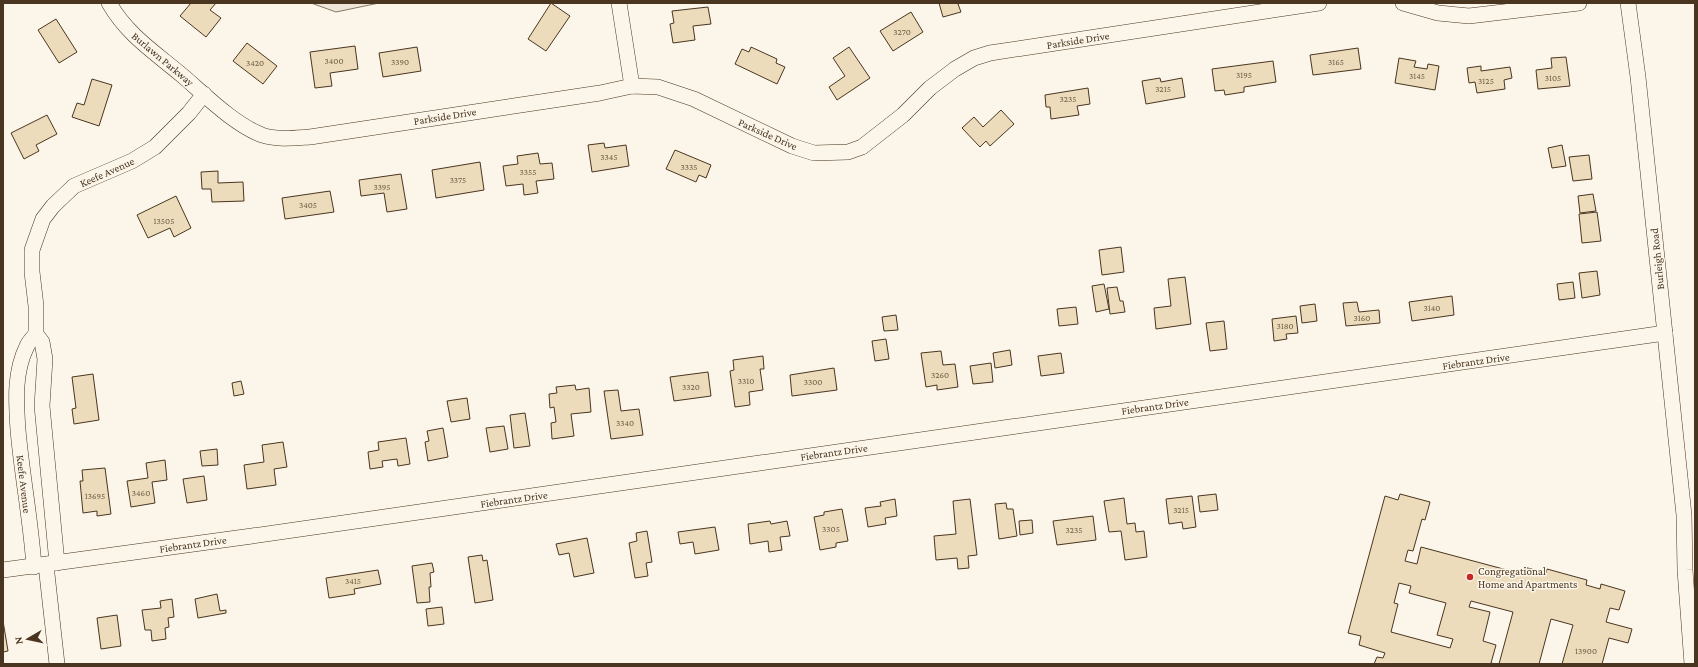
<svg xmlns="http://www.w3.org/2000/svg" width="1698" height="667" font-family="'Crimson Pro',serif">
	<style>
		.green { fill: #ede6d9; stroke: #887966 }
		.building { fill: #ecdcbc; stroke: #4a3520; fill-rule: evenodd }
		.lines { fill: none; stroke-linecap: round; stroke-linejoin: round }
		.minor-casing { stroke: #4a3520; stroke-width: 16 }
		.minor { stroke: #fbf6e9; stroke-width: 15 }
		.poi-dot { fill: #c62828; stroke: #fbf6e9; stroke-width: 1.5 }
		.labels { text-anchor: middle; stroke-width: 3; stroke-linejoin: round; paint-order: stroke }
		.number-label { font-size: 9px; fill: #725f47 }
		.street-label { font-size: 11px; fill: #4a3520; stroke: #fbf6e9 }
		.poi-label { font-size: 11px; fill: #4a3520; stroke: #fbf6e9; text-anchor: start }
	</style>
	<rect width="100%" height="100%" fill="#fbf6e9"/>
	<path class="green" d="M 311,3 L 379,3 L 336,12 Z"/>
	<g class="building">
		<path d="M 191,3 L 216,3 L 210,10 L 221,18 L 206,37 L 180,16 Z"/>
		<path d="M 551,3 L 570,16 L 546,51 L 528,39 Z"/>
		<path d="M 939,3 L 961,3 L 958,4 L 961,12 L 943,17 Z"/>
		<path d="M 708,7 L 711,24 L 693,26 L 695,40 L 673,43 L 670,24 L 674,23 L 672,11 Z"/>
		<path d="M 911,12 L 923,32 L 893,51 L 880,31 Z"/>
		<path d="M 56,19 L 77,52 L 59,63 L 38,30 Z"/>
		<path d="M 247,43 L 277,66 L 263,84 L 233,61 Z"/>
		<path d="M 355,46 L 358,69 L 330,73 L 332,86 L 315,88 L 310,52 Z"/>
		<path d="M 417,47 L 421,71 L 383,77 L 379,53 Z"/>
		<path d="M 751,47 L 777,59 L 776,63 L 785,67 L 777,84 L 735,64 L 742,49 L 749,52 Z"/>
		<path d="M 849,47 L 870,78 L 837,100 L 829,87 L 845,76 L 833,58 Z"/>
		<path d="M 1358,48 L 1361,69 L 1313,75 L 1310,55 Z"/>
		<path d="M 1566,57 L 1570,86 L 1538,89 L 1536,70 L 1552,68 L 1551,58 Z"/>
		<path d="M 1399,58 L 1416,61 L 1414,67 L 1427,69 L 1428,64 L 1439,66 L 1435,90 L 1395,83 Z"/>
		<path d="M 1273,61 L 1276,82 L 1244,87 L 1244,92 L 1225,95 L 1224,90 L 1215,91 L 1212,69 Z"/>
		<path d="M 1481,66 L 1481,71 L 1510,67 L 1512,78 L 1504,80 L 1505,89 L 1477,93 L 1475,82 L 1469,83 L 1467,68 Z"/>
		<path d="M 1160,78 L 1161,82 L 1182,78 L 1185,97 L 1146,104 L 1142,81 Z"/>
		<path d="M 92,79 L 112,85 L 99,126 L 72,117 L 77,103 L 84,105 Z"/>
		<path d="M 1088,88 L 1090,104 L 1077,106 L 1079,115 L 1051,119 L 1050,107 L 1046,107 L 1045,95 Z"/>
		<path d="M 1001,110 L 1014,124 L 990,146 L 986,141 L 980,147 L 962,128 L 974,117 L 983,127 Z"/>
		<path d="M 47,115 L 57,134 L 36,145 L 39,151 L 24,159 L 11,133 Z"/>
		<path d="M 604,143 L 605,148 L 626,145 L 629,166 L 592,172 L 588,145 Z"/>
		<path d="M 1562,145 L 1566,166 L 1552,168 L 1548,148 Z"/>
		<path d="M 675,150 L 711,165 L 706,178 L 699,175 L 696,182 L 666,169 Z"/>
		<path d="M 538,153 L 540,164 L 552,163 L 554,179 L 536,181 L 538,193 L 524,195 L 523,184 L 506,186 L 503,166 L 518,164 L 517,156 Z"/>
		<path d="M 1589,155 L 1592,179 L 1573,181 L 1569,157 Z"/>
		<path d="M 480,162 L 484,190 L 436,198 L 432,170 Z"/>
		<path d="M 218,171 L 218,183 L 243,182 L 244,201 L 212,202 L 211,189 L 202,189 L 201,172 Z"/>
		<path d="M 401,174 L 407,209 L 387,212 L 384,193 L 361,196 L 359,180 Z"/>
		<path d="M 330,191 L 334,212 L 285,219 L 282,198 Z"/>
		<path d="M 1593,194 L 1596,211 L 1580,213 L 1578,196 Z"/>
		<path d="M 176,196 L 191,228 L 174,237 L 170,228 L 148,238 L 137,215 Z"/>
		<path d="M 1597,212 L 1601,241 L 1582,243 L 1579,214 Z"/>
		<path d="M 1121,247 L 1124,272 L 1102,275 L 1099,250 Z"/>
		<path d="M 1597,271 L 1600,295 L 1582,298 L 1579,273 Z"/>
		<path d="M 1185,277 L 1191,324 L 1156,329 L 1154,308 L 1171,306 L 1168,279 Z"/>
		<path d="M 1573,282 L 1575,298 L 1559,300 L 1557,284 Z"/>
		<path d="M 1104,284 L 1109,309 L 1096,312 L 1092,286 Z"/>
		<path d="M 1117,287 L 1120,301 L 1123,301 L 1125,312 L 1110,314 L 1107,288 Z"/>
		<path d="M 1452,296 L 1454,315 L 1412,321 L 1409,302 Z"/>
		<path d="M 1357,302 L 1359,312 L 1379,310 L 1380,323 L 1346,326 L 1343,303 Z"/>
		<path d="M 1315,304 L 1317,321 L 1302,323 L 1300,306 Z"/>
		<path d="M 1076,307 L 1078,324 L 1059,326 L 1057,309 Z"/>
		<path d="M 896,315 L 898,330 L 884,331 L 882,317 Z"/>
		<path d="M 1296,316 L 1298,333 L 1286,334 L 1287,339 L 1274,341 L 1272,319 Z"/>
		<path d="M 1224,321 L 1227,349 L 1210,351 L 1206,323 Z"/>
		<path d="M 886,339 L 889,359 L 875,361 L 872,341 Z"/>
		<path d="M 1010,350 L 1012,365 L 995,368 L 993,353 Z"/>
		<path d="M 941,351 L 943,365 L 955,364 L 958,387 L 937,390 L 937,385 L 926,387 L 921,353 Z"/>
		<path d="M 1061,353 L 1064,373 L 1041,376 L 1038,356 Z"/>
		<path d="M 763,356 L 764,369 L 760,369 L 763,390 L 749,392 L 750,405 L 735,407 L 730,371 L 734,370 L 733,360 Z"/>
		<path d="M 991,363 L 993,382 L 973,384 L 970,366 Z"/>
		<path d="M 834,368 L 837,390 L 792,396 L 790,375 Z"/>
		<path d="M 708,372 L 711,396 L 674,401 L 670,377 Z"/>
		<path d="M 93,374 L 99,420 L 74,424 L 72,409 L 76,408 L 72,377 Z"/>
		<path d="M 241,381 L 244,394 L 234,396 L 232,383 Z"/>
		<path d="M 575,385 L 576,390 L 589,388 L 591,412 L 571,414 L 574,436 L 552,439 L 551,423 L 556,422 L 554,407 L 550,408 L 549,394 L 557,393 L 556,387 Z"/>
		<path d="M 618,390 L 621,411 L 639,409 L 643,435 L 611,439 L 604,391 Z"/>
		<path d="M 467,398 L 470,419 L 451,422 L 447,401 Z"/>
		<path d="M 525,413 L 530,446 L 514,448 L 510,415 Z"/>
		<path d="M 504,426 L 508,449 L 490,452 L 486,428 Z"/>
		<path d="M 443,428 L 448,457 L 428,461 L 425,442 L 429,441 L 427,431 Z"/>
		<path d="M 406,438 L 410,464 L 398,466 L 397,459 L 382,461 L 383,467 L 370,469 L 368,452 L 379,450 L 378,442 Z"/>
		<path d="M 283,442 L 287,467 L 274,469 L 276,485 L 247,489 L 244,465 L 264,462 L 262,445 Z"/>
		<path d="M 217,449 L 218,465 L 202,466 L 200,451 Z"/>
		<path d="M 165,460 L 167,480 L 152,482 L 155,503 L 131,507 L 127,481 L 148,478 L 146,463 Z"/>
		<path d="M 105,468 L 111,514 L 97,516 L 97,511 L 83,513 L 80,481 L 83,481 L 82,470 Z"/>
		<path d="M 204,476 L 207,500 L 187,503 L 183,479 Z"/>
		<path d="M 1216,494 L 1218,510 L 1200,512 L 1198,496 Z"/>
		<path d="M 1400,494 L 1430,502 L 1425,520 L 1422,519 L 1413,551 L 1408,550 L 1405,561 L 1417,564 L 1421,547 L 1522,574 L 1524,567 L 1546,573 L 1547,569 L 1587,580 L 1586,585 L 1600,589 L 1601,584 L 1625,591 L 1619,610 L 1610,608 L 1606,622 L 1632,629 L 1628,643 L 1609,638 L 1602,664 L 1562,664 L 1573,625 L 1551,619 L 1539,664 L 1499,664 L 1513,612 L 1471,601 L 1469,607 L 1490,612 L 1483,641 L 1496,645 L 1491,663 L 1495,664 L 1374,664 L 1377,657 L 1383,658 L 1385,653 L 1359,645 L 1361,636 L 1348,633 L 1385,496 L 1398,500 ZM 1399,583 L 1411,586 L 1409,593 L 1446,603 L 1437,635 L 1453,639 L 1450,648 L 1391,632 L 1398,604 L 1394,603 Z"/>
		<path d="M 1192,496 L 1196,527 L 1183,529 L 1182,522 L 1169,524 L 1166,499 Z"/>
		<path d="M 1124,498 L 1127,524 L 1135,523 L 1136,532 L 1144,531 L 1147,557 L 1125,560 L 1121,531 L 1109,532 L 1104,501 Z"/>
		<path d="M 895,499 L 897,516 L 885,518 L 886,524 L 868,527 L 865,508 L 881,506 L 880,502 Z"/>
		<path d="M 970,499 L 977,555 L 968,556 L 969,568 L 958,569 L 957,558 L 936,560 L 934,536 L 956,534 L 953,501 Z"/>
		<path d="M 1006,503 L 1007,509 L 1013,509 L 1017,536 L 999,539 L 995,504 Z"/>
		<path d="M 842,509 L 848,541 L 836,543 L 836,547 L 820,550 L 814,517 L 824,515 L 824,512 Z"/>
		<path d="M 1093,516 L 1096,540 L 1057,545 L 1053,521 Z"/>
		<path d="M 1032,520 L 1033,533 L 1020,535 L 1019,521 Z"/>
		<path d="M 770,521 L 771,524 L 787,521 L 790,536 L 780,537 L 782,550 L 769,552 L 768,541 L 750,544 L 748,524 Z"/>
		<path d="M 715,527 L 719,550 L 695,554 L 693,542 L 680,544 L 678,532 Z"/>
		<path d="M 647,531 L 652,562 L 646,563 L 648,576 L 635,578 L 629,543 L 637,541 L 636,533 Z"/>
		<path d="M 587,538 L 594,573 L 574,577 L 569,553 L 559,555 L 556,544 Z"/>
		<path d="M 482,555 L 483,561 L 487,560 L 493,600 L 475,603 L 468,557 Z"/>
		<path d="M 432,563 L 434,572 L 430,573 L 431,587 L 429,587 L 430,602 L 417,603 L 412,566 Z"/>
		<path d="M 378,570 L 381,584 L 354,589 L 355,594 L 329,598 L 326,578 Z"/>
		<path d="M 217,594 L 220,611 L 226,610 L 226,613 L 198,618 L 195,599 Z"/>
		<path d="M 172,599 L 174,617 L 168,618 L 169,627 L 165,628 L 166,639 L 152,641 L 151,630 L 145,630 L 142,610 L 161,608 L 160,601 Z"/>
		<path d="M 442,607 L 444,624 L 428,626 L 426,609 Z"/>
		<path d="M 117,615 L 121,646 L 101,649 L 97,618 Z"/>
		<path d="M 3,621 L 8,651 L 3,652 Z"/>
	</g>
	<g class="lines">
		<g class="minor-casing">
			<g id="minor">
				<path d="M 109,3 C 128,36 156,53 184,77 C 206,96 235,125 262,135 C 277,140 294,138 310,137 L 600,93 L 632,86 L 658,87 L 694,99 L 792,146 L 814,153 L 848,152 L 862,147 L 903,115 L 930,88 L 955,69 L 974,58 L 990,53 L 1319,3"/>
				<path d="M 619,3 L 632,86"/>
				<path d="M 1403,3 L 1438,13 L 1469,16 L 1579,3"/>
				<path d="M 1628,3 L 1638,77 L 1684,515 L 1685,570 L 1692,664"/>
				<path d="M 57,563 L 42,406 L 45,359 L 42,342 L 36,334 L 36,306 L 32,272 L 32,250 L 38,233 L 43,219 L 53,206 L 74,186 L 132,161 L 155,147 L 189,113 L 204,94"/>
				<path d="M 46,565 L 57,664"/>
				<path d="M 34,567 C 31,521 22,476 18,430 C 16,401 14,372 27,346 C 29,341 33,338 36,334"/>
				<path d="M 3,570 L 252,536 L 1665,333"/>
			</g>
		</g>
		<use href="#minor" class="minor"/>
	</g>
	<circle class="poi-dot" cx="1470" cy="577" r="4"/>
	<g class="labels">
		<g class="number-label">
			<text x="902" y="35">3270</text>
			<text x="334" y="64">3400</text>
			<text x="400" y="65">3390</text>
			<text x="1336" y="65">3165</text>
			<text x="255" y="66">3420</text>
			<text x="1244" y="78">3195</text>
			<text x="1417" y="79">3145</text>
			<text x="1553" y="81">3105</text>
			<text x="1486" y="84">3125</text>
			<text x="1163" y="92">3215</text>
			<text x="1068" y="102">3235</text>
			<text x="609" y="160">3345</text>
			<text x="689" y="170">3335</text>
			<text x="528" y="175">3355</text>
			<text x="458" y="183">3375</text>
			<text x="382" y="190">3395</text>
			<text x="308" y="208">3405</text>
			<text x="164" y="224">13505</text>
			<text x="1432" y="311">3140</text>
			<text x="1362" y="321">3160</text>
			<text x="1285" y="329">3180</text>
			<text x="940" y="378">3260</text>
			<text x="746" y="384">3310</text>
			<text x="813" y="385">3300</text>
			<text x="691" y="390">3320</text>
			<text x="625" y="426">3340</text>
			<text x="141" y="496">3460</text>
			<text x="95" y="499">13695</text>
			<text x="1181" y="513">3215</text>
			<text x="831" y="532">3305</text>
			<text x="1074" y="533">3235</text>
			<text x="353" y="584">3415</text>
			<text x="1586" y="654">13900</text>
		</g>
		<g class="street-label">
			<text transform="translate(1078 40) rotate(-9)" y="4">Parkside Drive</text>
			<text transform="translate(163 59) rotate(40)" y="4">Burlawn Parkway</text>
			<text transform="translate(445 116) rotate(-9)" y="4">Parkside Drive</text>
			<text transform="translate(768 134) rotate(24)" y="4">Parkside Drive</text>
			<text transform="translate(107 172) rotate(-24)" y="4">Keefe Avenue</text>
			<text transform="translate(1657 259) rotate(-96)" y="4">Burleigh Road</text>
			<text transform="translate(1476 361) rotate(-8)" y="4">Fiebrantz Drive</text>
			<text transform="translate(1155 406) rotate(-8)" y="4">Fiebrantz Drive</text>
			<text transform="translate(834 452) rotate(-8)" y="4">Fiebrantz Drive</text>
			<text transform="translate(24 484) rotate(83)" y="4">Keefe Avenue</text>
			<text transform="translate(514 499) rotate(-8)" y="4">Fiebrantz Drive</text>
			<text transform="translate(193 544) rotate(-8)" y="4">Fiebrantz Drive</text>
		</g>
		<g class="poi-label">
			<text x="1478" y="575">Congregational<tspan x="1478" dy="13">Home and Apartments</tspan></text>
		</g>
	</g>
	<rect width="1698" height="667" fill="none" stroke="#4a3520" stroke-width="8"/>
	<g transform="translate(28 639) rotate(261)" stroke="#fbf6e9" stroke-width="3" paint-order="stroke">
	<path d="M0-3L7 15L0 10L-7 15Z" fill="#4a3520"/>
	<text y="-6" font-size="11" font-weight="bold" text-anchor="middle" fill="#4a3520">N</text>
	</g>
</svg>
